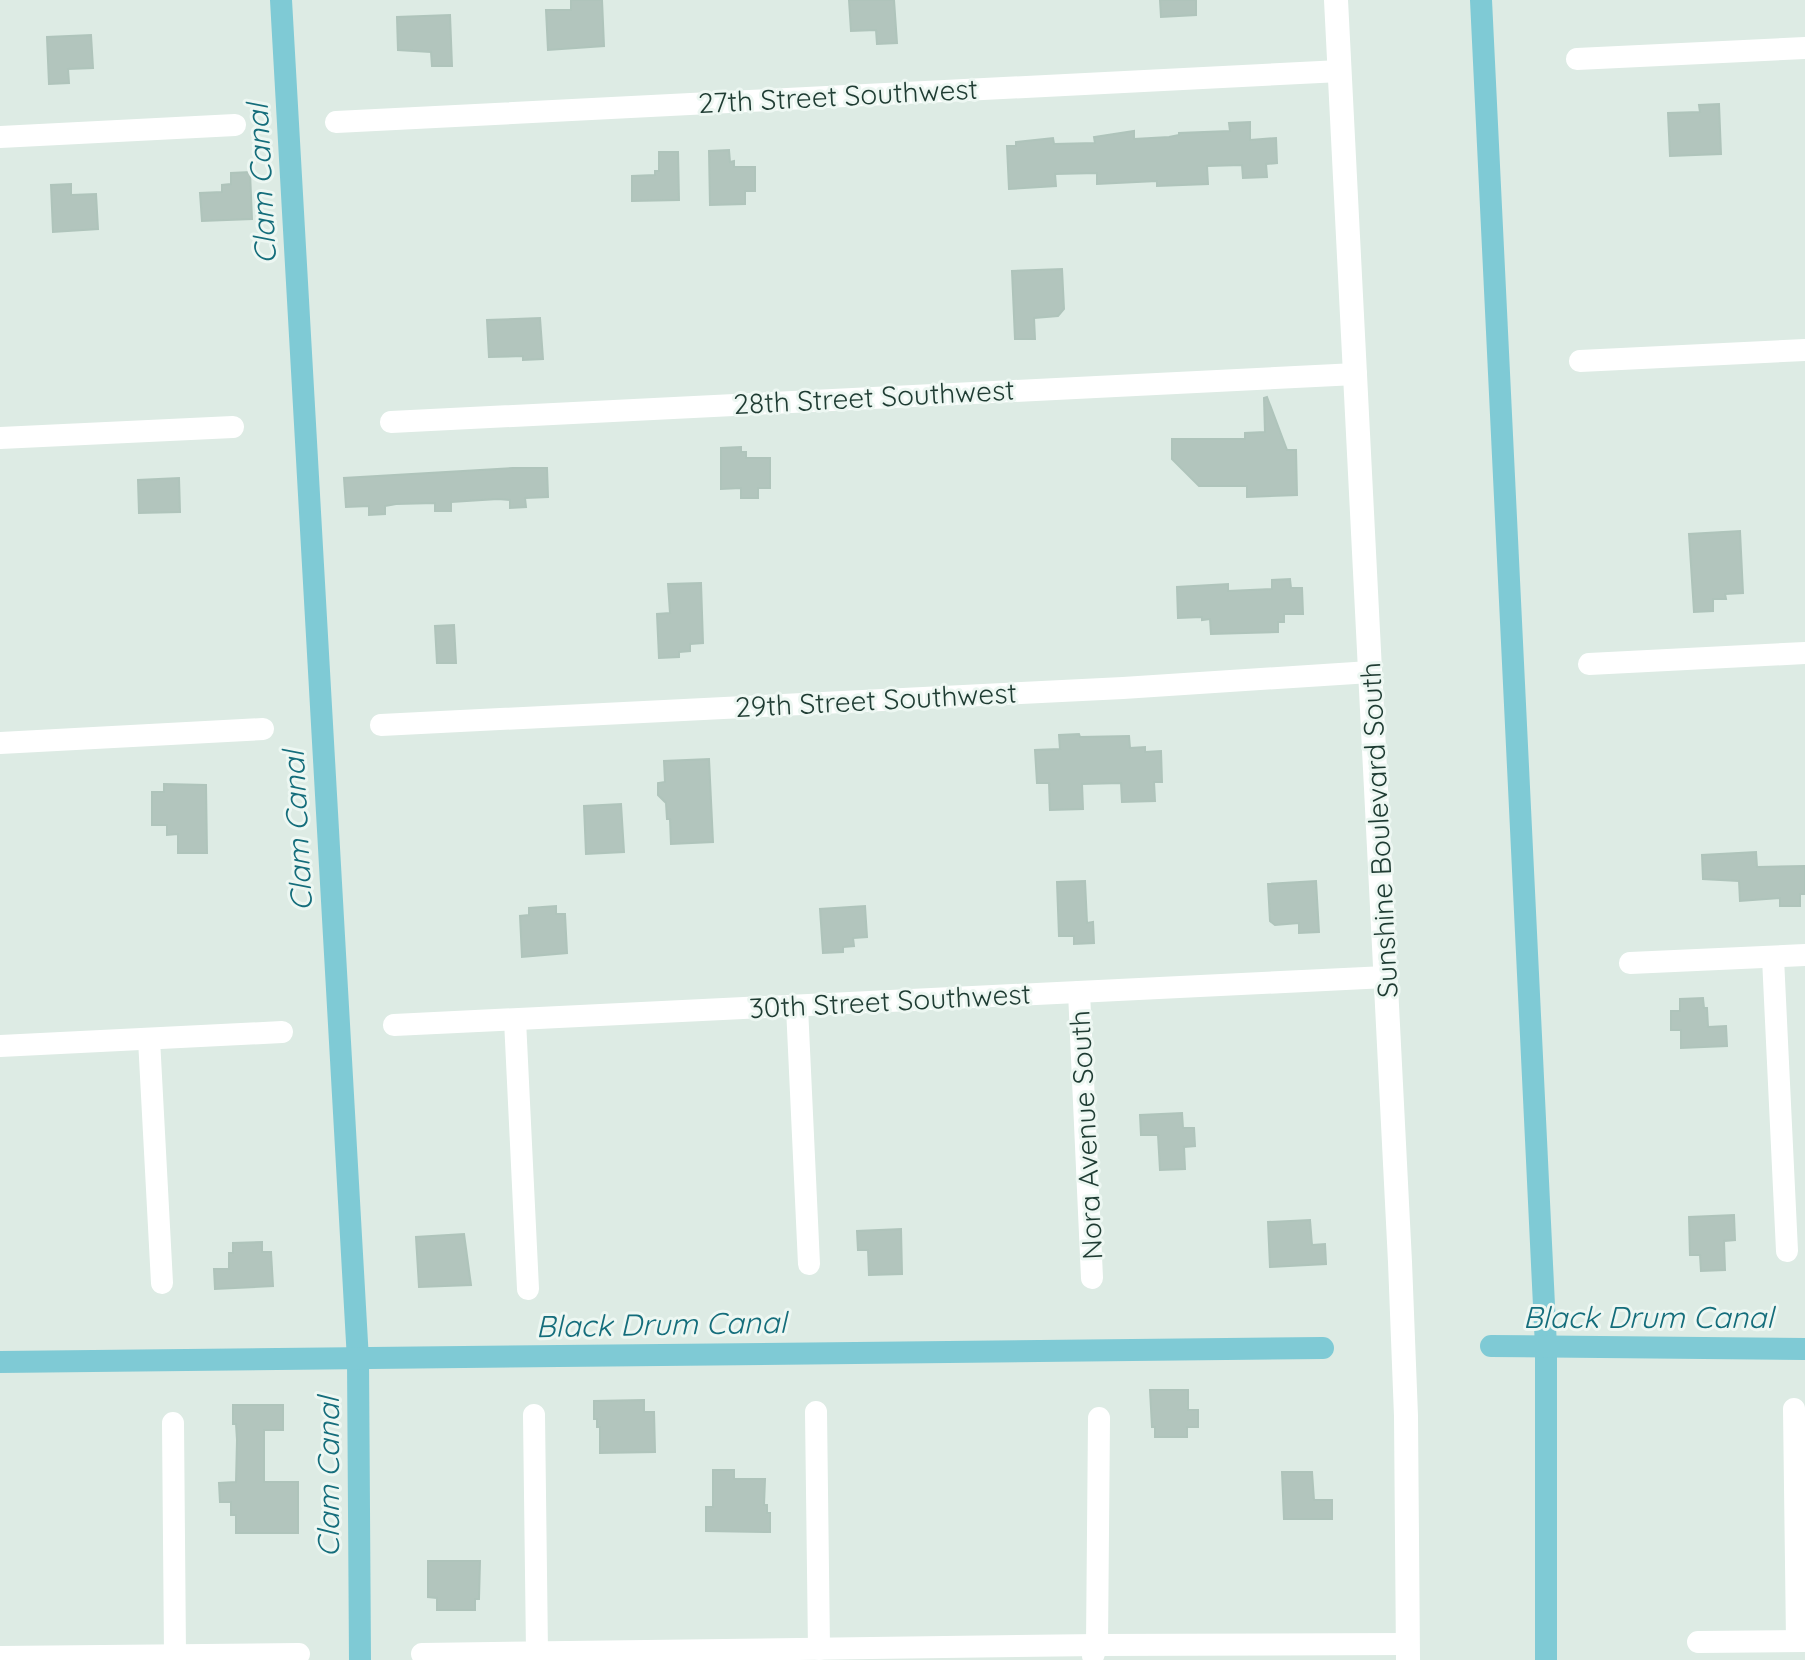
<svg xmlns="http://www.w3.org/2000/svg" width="1805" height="1660" font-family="Quicksand,sans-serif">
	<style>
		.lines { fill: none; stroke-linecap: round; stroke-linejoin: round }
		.canal { stroke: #7fcad5; stroke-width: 22 }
		.building { fill: #b2c5bd; stroke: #afc4bb; stroke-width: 2 }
		.minor { stroke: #fff; stroke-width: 22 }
		.tertiary { stroke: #fff; stroke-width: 24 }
		.labels { text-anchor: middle; stroke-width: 6; stroke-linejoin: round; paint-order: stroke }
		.street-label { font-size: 28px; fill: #1e3b32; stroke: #edf7f2 }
		.water-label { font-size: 30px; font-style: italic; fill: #146d7b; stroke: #edf7f2 }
	</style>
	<rect width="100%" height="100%" fill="#ddebe4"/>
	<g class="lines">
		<g class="canal">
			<path d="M 281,0 L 358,1360 L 360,1660"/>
			<path d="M 1481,0 L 1546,1347 L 1546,1660"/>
			<path d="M 1491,1346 L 1805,1349"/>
			<path d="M 0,1362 L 1323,1348"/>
		</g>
	</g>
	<g class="building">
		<path d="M 571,0 L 602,0 L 604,46 L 548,50 L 546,10 L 571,10 Z"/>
		<path d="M 849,0 L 894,0 L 897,43 L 877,44 L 876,30 L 851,31 Z"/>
		<path d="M 1160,0 L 1196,0 L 1196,15 L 1161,17 Z"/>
		<path d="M 450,15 L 452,66 L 432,66 L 431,52 L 398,50 L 397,17 Z"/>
		<path d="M 91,35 L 93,68 L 68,69 L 69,83 L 49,84 L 47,37 Z"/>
		<path d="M 1719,104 L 1721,154 L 1670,156 L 1668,113 L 1700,112 L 1699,105 Z"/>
		<path d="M 1250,122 L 1250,140 L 1276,138 L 1277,163 L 1266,164 L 1267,177 L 1243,178 L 1242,165 L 1207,166 L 1208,184 L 1157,186 L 1157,181 L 1097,184 L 1097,173 L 1055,174 L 1056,186 L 1009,189 L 1007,146 L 1016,146 L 1016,142 L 1053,138 L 1054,144 L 1095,143 L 1094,137 L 1134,131 L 1134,139 L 1169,137 L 1179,135 L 1179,133 L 1230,131 L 1229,123 Z"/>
		<path d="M 729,150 L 730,162 L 734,161 L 734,167 L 755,167 L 755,191 L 745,191 L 745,204 L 710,205 L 709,151 Z"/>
		<path d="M 659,152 L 678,152 L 679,200 L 632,201 L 632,176 L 655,175 L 655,171 L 659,171 Z"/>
		<path d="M 250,172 L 252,219 L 202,221 L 200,193 L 222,192 L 222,185 L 231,184 L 231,173 Z"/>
		<path d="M 71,184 L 71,195 L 96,194 L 98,229 L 53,232 L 51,185 Z"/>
		<path d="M 1062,269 L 1064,309 L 1058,316 L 1034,318 L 1035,339 L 1015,339 L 1012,271 Z"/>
		<path d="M 540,318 L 543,359 L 523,360 L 523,356 L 489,357 L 487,320 Z"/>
		<path d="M 1267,397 L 1287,450 L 1296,450 L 1297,495 L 1247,497 L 1247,486 L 1199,486 L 1172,459 L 1172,439 L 1245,439 L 1245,433 L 1265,432 L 1264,398 Z"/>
		<path d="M 741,447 L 741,452 L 746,452 L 746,458 L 770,458 L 770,488 L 758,488 L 758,498 L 741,498 L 741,488 L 721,489 L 721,448 Z"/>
		<path d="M 513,468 L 547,468 L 548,497 L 525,498 L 526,507 L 510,508 L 510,500 L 498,499 L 451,502 L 451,511 L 435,511 L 435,503 L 396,504 L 385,506 L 385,514 L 369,515 L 369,506 L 346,507 L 344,478 Z"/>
		<path d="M 179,478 L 180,512 L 139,513 L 138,480 Z"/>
		<path d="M 1740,531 L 1743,593 L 1725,594 L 1726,599 L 1713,599 L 1713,611 L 1694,612 L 1689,534 Z"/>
		<path d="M 1290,579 L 1291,588 L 1302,588 L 1303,614 L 1284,614 L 1284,622 L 1278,622 L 1278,632 L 1211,634 L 1210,619 L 1202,620 L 1202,617 L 1178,618 L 1177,587 L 1228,584 L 1228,591 L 1272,589 L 1272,580 Z"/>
		<path d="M 701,583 L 703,643 L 690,644 L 690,651 L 679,652 L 679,657 L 659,658 L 657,614 L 670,613 L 668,584 Z"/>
		<path d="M 454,625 L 456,663 L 437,663 L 435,626 Z"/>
		<path d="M 1079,734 L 1080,737 L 1129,736 L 1130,748 L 1145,747 L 1145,752 L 1161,751 L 1162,782 L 1154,782 L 1155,801 L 1122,802 L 1121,783 L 1082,784 L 1083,809 L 1050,810 L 1049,783 L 1037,783 L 1035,750 L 1060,749 L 1059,735 Z"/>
		<path d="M 709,759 L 713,842 L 671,844 L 670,819 L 667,819 L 666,803 L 658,795 L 658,783 L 665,782 L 664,761 Z"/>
		<path d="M 164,784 L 206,785 L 207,853 L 178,853 L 178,834 L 167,835 L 167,825 L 152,825 L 152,792 L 164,792 Z"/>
		<path d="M 621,804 L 624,852 L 586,854 L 584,806 Z"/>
		<path d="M 1756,852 L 1757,867 L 1805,866 L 1805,894 L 1800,894 L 1800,906 L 1780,906 L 1780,898 L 1740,901 L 1739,881 L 1703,879 L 1702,855 Z"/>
		<path d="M 1085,881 L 1087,923 L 1093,922 L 1094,943 L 1074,944 L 1074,936 L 1059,936 L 1057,882 Z"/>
		<path d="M 1316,881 L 1319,932 L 1299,933 L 1299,923 L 1275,925 L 1270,921 L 1268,884 Z"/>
		<path d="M 556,906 L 556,914 L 565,914 L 567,953 L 522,957 L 520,916 L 529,915 L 529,908 Z"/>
		<path d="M 865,906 L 867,937 L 853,938 L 854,946 L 843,947 L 843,952 L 823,953 L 820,909 Z"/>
		<path d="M 1703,998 L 1704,1008 L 1707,1008 L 1708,1027 L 1726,1026 L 1727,1046 L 1681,1048 L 1681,1030 L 1671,1030 L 1671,1011 L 1680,1011 L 1680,999 Z"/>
		<path d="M 1182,1113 L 1183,1128 L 1194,1128 L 1195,1146 L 1184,1147 L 1185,1169 L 1160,1170 L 1158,1135 L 1141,1135 L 1140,1115 Z"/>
		<path d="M 1734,1215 L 1735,1240 L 1724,1241 L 1725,1270 L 1701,1271 L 1700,1255 L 1690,1255 L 1689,1217 Z"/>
		<path d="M 1310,1220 L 1312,1245 L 1325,1244 L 1326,1264 L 1270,1267 L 1268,1222 Z"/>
		<path d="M 901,1229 L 902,1274 L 869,1275 L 868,1250 L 858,1250 L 857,1231 Z"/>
		<path d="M 464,1234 L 471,1285 L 419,1287 L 416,1237 Z"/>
		<path d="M 262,1242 L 262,1252 L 271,1252 L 273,1286 L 215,1289 L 214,1269 L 229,1269 L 229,1253 L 233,1253 L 233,1243 Z"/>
		<path d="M 1150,1390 L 1188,1390 L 1188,1410 L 1198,1410 L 1198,1427 L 1187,1427 L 1187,1437 L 1155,1437 L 1155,1427 L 1152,1427 Z"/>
		<path d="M 644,1400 L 644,1412 L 654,1412 L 655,1452 L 600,1453 L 600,1427 L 597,1427 L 597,1419 L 594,1419 L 594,1401 Z"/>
		<path d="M 233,1405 L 283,1405 L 283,1430 L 264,1430 L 264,1482 L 298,1482 L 298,1533 L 236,1533 L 236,1515 L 231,1515 L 231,1502 L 220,1502 L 219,1483 L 236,1482 L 237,1440 L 236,1424 L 233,1424 Z"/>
		<path d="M 713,1470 L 734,1470 L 734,1479 L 765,1479 L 764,1505 L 767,1505 L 767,1513 L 770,1513 L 770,1532 L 706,1531 L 706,1507 L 713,1507 Z"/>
		<path d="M 1282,1472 L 1312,1472 L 1314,1500 L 1332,1500 L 1332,1519 L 1284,1519 Z"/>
		<path d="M 428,1561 L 480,1561 L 479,1599 L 475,1599 L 475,1610 L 437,1610 L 437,1598 L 428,1597 Z"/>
	</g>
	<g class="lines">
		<g class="minor">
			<path d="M 1577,59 L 1805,48"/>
			<path d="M 336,122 L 1340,71"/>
			<path d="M 0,137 L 235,125"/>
			<path d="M 1580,361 L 1805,350"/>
			<path d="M 391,422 L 1356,374"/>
			<path d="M 0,438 L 233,427"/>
			<path d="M 1589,664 L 1805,653"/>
			<path d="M 381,725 L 1123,688 L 1370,672"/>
			<path d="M 0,743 L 263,729"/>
			<path d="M 1773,958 L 1787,1251"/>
			<path d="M 1630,963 L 1805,955"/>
			<path d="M 1079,992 L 1092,1278"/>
			<path d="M 797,1007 L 809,1264"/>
			<path d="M 515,1020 L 528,1289"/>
			<path d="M 394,1025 L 1386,977"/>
			<path d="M 149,1039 L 162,1283"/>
			<path d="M 0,1046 L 282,1032"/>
			<path d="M 1794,1409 L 1797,1641"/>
			<path d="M 816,1412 L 819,1649"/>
			<path d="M 534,1415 L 537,1652"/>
			<path d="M 173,1423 L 175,1655"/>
			<path d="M 1698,1642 L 1805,1641"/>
			<path d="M 422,1654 L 1097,1645 L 1408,1644"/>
			<path d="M 1093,1656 L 1097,1645 L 1099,1418"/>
			<path d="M 0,1657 L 299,1654"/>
		</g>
		<path class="tertiary" d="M 1336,0 L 1400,1262 L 1406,1416 L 1408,1660"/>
	</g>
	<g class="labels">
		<g class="street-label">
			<text transform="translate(838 96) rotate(-3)" y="10">27th Street Southwest</text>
			<text transform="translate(874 397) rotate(-3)" y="10">28th Street Southwest</text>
			<text transform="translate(876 700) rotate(-3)" y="10">29th Street Southwest</text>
			<text transform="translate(1379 830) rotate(-93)" y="10">Sunshine Boulevard South</text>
			<text transform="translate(890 1001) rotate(-3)" y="10">30th Street Southwest</text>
			<text transform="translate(1086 1135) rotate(-93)" y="10">Nora Avenue South</text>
		</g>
		<g class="water-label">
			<text transform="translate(262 184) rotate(-93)" y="10">Clam Canal</text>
			<text transform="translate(298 831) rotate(-93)" y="10">Clam Canal</text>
			<text x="1648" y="1328">Black Drum Canal</text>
			<text transform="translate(661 1325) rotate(-1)" y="10">Black Drum Canal</text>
			<text transform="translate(329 1477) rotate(-90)" y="10">Clam Canal</text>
		</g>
	</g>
</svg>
